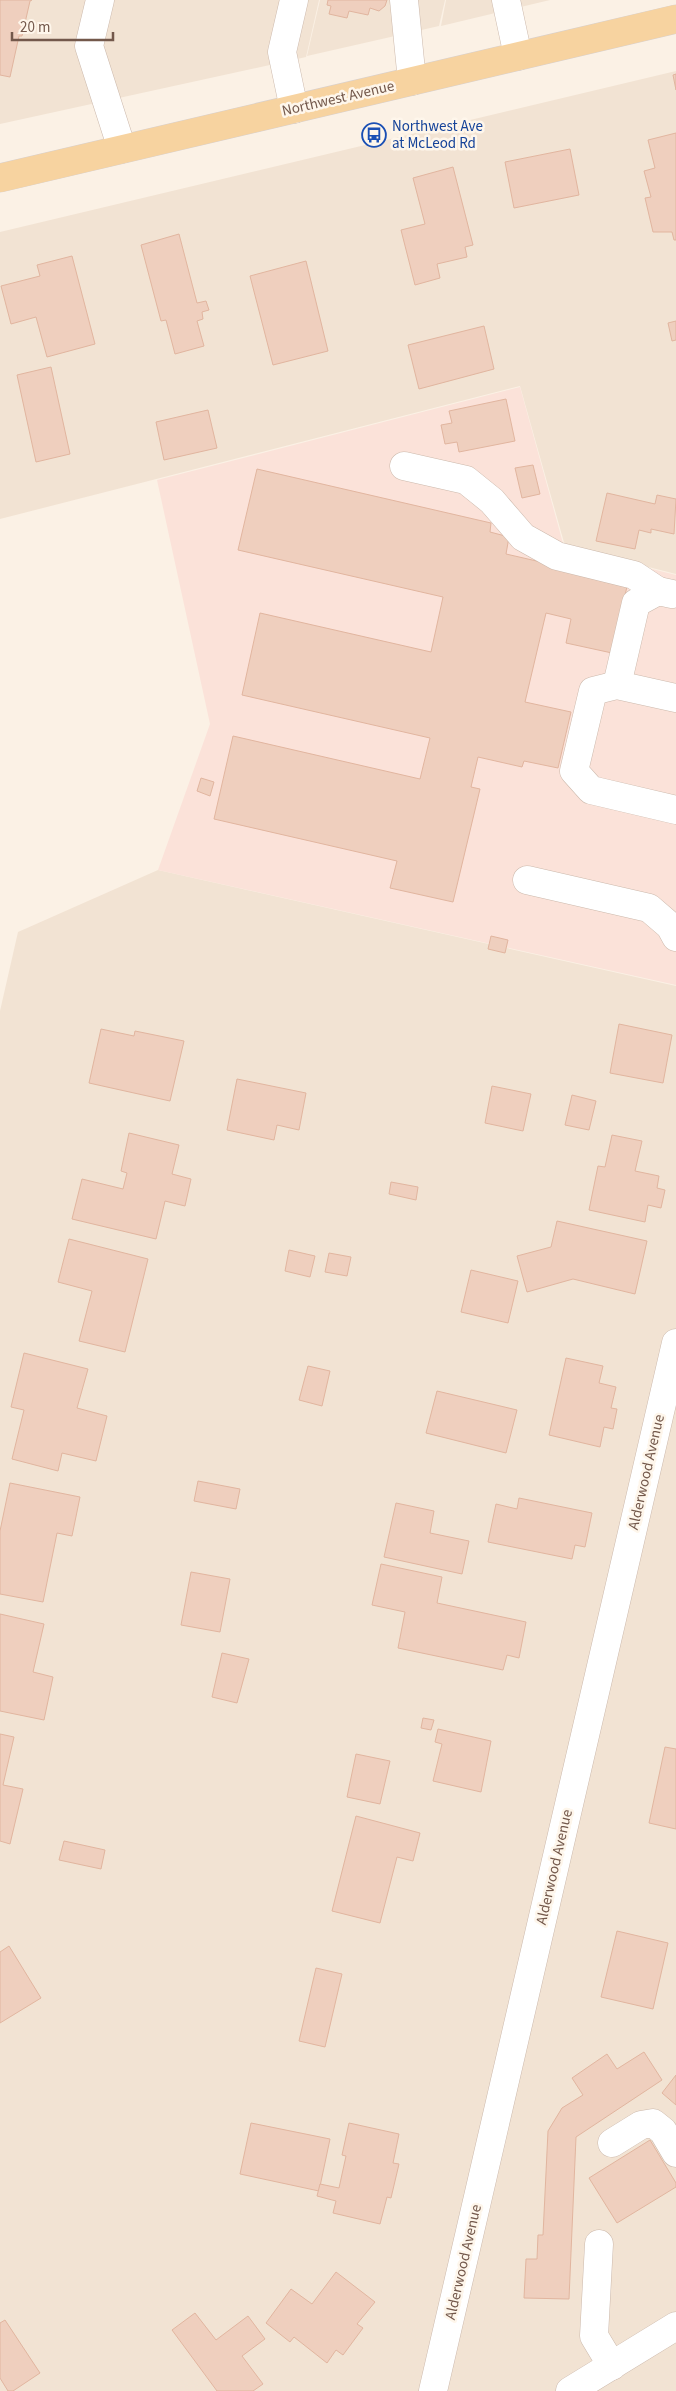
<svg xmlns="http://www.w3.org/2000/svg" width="676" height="2391" font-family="'Source Sans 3',sans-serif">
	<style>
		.residential { fill: #f2e3d3 }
		.commercial { fill: #fbe2d9 }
		.building { fill: #efcfbe; stroke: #e1b59f }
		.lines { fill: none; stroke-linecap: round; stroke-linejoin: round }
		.minor-casing { stroke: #ccb9ac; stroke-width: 29 }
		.major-casing { stroke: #d8d0cd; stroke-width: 29 }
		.minor { stroke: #fff; stroke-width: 28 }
		.major { stroke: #f7d3a0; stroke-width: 28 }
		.labels { text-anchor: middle; stroke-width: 5; stroke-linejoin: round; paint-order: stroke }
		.street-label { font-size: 15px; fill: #73584b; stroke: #fef6eb }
		.transit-label { font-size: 15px; fill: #164399; stroke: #fef6eb; text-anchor: start }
	</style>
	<rect width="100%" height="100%" fill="#fbf1e5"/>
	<g class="residential">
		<path d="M 0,0 L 319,0 L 306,57 L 0,124 Z"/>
		<path d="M 320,0 L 445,0 L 439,26 L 307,56 Z"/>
		<path d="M 446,0 L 550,0 L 441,26 Z"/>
		<path d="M 676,71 L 676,574 L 565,546 L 520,386 L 0,519 L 0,232 Z"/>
		<path d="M 158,870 L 676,986 L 676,2391 L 0,2391 L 0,1011 L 18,932 Z"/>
	</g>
	<path class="commercial" d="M 520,387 L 564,547 L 676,575 L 676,985 L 158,870 L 210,724 L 157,480 Z"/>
	<g class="building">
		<path d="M 0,0 L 32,0 L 30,1 L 22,36 L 19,36 L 10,77 L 0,75 Z"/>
		<path d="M 328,0 L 387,0 L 385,6 L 379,11 L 370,8 L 368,15 L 349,11 L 347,18 L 329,14 L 331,6 L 327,5 Z"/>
		<path d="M 676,74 L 676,90 L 673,75 Z"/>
		<path d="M 676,133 L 676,240 L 674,240 L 672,232 L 653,232 L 645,198 L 651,197 L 644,171 L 655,168 L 648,140 Z"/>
		<path d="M 570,149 L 579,195 L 514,208 L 505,162 Z"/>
		<path d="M 453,167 L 473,245 L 465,247 L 467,257 L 437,264 L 440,278 L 415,285 L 401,230 L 425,224 L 413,178 Z"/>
		<path d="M 179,234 L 197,303 L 206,301 L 209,310 L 202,312 L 203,319 L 197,321 L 204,346 L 175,354 L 166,320 L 161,321 L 141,245 Z"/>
		<path d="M 72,256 L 95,344 L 47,357 L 36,317 L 11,324 L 1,286 L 40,276 L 37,265 Z"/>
		<path d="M 306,261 L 328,351 L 273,365 L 250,276 Z"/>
		<path d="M 676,321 L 676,340 L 672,341 L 668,323 Z"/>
		<path d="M 484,326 L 494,369 L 419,389 L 408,345 Z"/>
		<path d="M 51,367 L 70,454 L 36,462 L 17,375 Z"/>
		<path d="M 506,399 L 515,441 L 459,452 L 457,442 L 445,444 L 441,425 L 452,423 L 449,411 Z"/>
		<path d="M 208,410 L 217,448 L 164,460 L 156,422 Z"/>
		<path d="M 533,465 L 540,494 L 522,498 L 515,468 Z"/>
		<path d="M 257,469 L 491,523 L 490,532 L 509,537 L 506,554 L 628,582 L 612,653 L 566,643 L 571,619 L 546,613 L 525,702 L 571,712 L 558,768 L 524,761 L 522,767 L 478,757 L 471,787 L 480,789 L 453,902 L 390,888 L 397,861 L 214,819 L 233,736 L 420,779 L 430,738 L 242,695 L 260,613 L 431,652 L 443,597 L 238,550 Z"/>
		<path d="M 607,493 L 655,504 L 657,495 L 676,499 L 674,534 L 651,529 L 651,533 L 639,530 L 635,549 L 596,541 Z"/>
		<path d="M 201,778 L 214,782 L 210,796 L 197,791 Z"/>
		<path d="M 491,936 L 508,940 L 505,953 L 488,949 Z"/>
		<path d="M 619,1024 L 672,1035 L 663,1083 L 610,1073 Z"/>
		<path d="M 101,1029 L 134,1036 L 135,1031 L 184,1041 L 170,1101 L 89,1083 Z"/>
		<path d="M 237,1079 L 306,1093 L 299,1130 L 277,1125 L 274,1140 L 227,1130 Z"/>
		<path d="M 492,1086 L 531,1094 L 523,1131 L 485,1123 Z"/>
		<path d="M 572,1095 L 596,1101 L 589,1130 L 565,1125 Z"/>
		<path d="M 129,1133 L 179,1145 L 172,1174 L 191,1179 L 185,1206 L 165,1201 L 156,1239 L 72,1219 L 82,1179 L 123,1189 L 127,1173 L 121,1171 Z"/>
		<path d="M 612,1135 L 642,1141 L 635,1171 L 659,1176 L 657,1188 L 665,1190 L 661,1208 L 648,1205 L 645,1222 L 589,1210 L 598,1166 L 605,1167 Z"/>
		<path d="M 391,1182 L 418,1187 L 416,1200 L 389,1194 Z"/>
		<path d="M 557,1221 L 647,1241 L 635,1294 L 573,1279 L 527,1292 L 517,1256 L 551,1247 Z"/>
		<path d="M 69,1239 L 148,1259 L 125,1352 L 79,1341 L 92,1291 L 58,1282 Z"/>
		<path d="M 289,1250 L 315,1256 L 310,1277 L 285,1271 Z"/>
		<path d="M 329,1253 L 351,1257 L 347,1276 L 325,1272 Z"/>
		<path d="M 471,1270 L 518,1281 L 508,1323 L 461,1312 Z"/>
		<path d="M 24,1353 L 88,1369 L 77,1408 L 107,1416 L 96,1461 L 62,1453 L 58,1471 L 12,1459 L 24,1410 L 11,1407 Z"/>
		<path d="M 566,1358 L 603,1366 L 599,1383 L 616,1387 L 611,1408 L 617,1409 L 613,1429 L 604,1427 L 600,1447 L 549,1435 Z"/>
		<path d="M 308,1366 L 330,1371 L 322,1406 L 299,1400 Z"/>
		<path d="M 437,1391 L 517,1410 L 506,1453 L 426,1433 Z"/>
		<path d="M 198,1481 L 240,1489 L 236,1509 L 194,1501 Z"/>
		<path d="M 10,1483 L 80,1497 L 72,1536 L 57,1533 L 43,1602 L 0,1594 L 0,1531 Z"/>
		<path d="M 519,1498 L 592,1513 L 585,1547 L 575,1545 L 572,1559 L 488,1542 L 496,1504 L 517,1509 Z"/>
		<path d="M 396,1503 L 434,1511 L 430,1533 L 469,1541 L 462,1574 L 384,1557 Z"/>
		<path d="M 381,1564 L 442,1577 L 437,1603 L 526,1622 L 519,1658 L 507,1655 L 503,1670 L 398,1648 L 405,1612 L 372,1605 Z"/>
		<path d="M 191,1572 L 230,1579 L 220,1632 L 181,1625 Z"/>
		<path d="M 0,1614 L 44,1624 L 33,1672 L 53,1677 L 44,1720 L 0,1711 Z"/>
		<path d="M 222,1653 L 249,1659 L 237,1703 L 212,1697 Z"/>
		<path d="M 423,1718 L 434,1720 L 431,1730 L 421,1728 Z"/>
		<path d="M 438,1729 L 491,1741 L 481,1792 L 433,1781 L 442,1744 L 435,1742 Z"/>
		<path d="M 0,1734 L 14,1737 L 3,1785 L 23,1789 L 10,1844 L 0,1841 Z"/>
		<path d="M 665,1747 L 676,1749 L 676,1829 L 649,1823 Z"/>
		<path d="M 356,1754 L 390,1761 L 380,1804 L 347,1797 Z"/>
		<path d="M 356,1816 L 420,1833 L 413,1861 L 397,1857 L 380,1923 L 332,1911 Z"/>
		<path d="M 64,1841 L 105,1850 L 101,1869 L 59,1860 Z"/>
		<path d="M 617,1931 L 668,1943 L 653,2009 L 601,1997 Z"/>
		<path d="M 9,1946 L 41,1998 L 0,2023 L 0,1952 Z"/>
		<path d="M 316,1968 L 342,1974 L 325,2047 L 299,2041 Z"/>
		<path d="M 644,2052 L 662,2080 L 576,2137 L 569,2299 L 524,2298 L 526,2259 L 537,2259 L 538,2235 L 543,2235 L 548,2131 L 562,2108 L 583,2095 L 572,2078 L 607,2054 L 617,2069 Z"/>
		<path d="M 676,2075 L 676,2105 L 662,2093 Z"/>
		<path d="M 251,2123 L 330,2139 L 319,2191 L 240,2174 Z"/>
		<path d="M 349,2123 L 399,2134 L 393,2163 L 399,2164 L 391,2198 L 387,2197 L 380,2224 L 333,2213 L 336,2201 L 317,2196 L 320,2184 L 339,2188 L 346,2156 L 342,2155 Z"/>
		<path d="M 650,2140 L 676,2183 L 676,2187 L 617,2223 L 589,2178 Z"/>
		<path d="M 336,2272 L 375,2302 L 357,2324 L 363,2328 L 343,2355 L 336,2350 L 327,2363 L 294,2337 L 290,2342 L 266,2323 L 291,2289 L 312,2304 Z"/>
		<path d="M 195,2313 L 216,2340 L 248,2316 L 265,2339 L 242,2356 L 263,2384 L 253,2391 L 217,2391 L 172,2330 Z"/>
		<path d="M 5,2320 L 40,2373 L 13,2391 L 8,2391 L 0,2378 L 0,2323 Z"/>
	</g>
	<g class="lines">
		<g class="minor-casing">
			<g id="minor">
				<path d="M 100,0 L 89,46 L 122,149"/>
				<path d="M 404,0 L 412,81"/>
				<path d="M 506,0 L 518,56"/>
				<path d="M 294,109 L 282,52 L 294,0"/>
				<path d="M 404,466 L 466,480 L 492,501 L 523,537 L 557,556 L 634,575 L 658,591"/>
				<path d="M 617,685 L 636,603 L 658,591 L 672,594"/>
				<path d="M 676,698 L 617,685 L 593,691 L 574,771 L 591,790 L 676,810"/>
				<path d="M 527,880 L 649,908 L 670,926 L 676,937"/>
				<path d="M 612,2143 L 641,2125 L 653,2123 L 663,2131 L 676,2153"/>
				<path d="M 599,2244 L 594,2336 L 612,2366"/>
				<path d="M 433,2391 L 676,1343"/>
				<path d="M 570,2391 L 676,2326"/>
			</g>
		</g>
		<g class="major-casing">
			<path id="major" d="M 0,178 L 676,19"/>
		</g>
		<use href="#minor" class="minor"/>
		<use href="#major" class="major"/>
	</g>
	<defs>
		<g id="bus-ring" transform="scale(1.25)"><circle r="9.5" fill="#fef6eb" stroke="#1a4fb4" stroke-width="1.5"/><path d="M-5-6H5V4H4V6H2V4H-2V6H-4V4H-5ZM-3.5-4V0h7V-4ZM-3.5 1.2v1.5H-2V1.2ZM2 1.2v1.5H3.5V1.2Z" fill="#1a4fb4"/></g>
	</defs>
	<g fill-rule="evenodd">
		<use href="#bus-ring" x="374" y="135"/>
	</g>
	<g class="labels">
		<g class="street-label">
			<text transform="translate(338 98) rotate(-13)" y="5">Northwest Avenue</text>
			<text transform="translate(646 1472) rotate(-77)" y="5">Alderwood Avenue</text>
			<text transform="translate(554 1867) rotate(-77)" y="5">Alderwood Avenue</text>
			<text transform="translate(463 2262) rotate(-77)" y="5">Alderwood Avenue</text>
		</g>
		<g class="transit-label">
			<text x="392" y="131">Northwest Ave<tspan x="392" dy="17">at McLeod Rd</tspan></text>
		</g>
	</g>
	<path d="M12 32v8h101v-8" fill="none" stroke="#73584b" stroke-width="2.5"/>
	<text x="20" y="32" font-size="15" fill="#73584b" stroke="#fef6eb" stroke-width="4" paint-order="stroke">20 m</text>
</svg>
